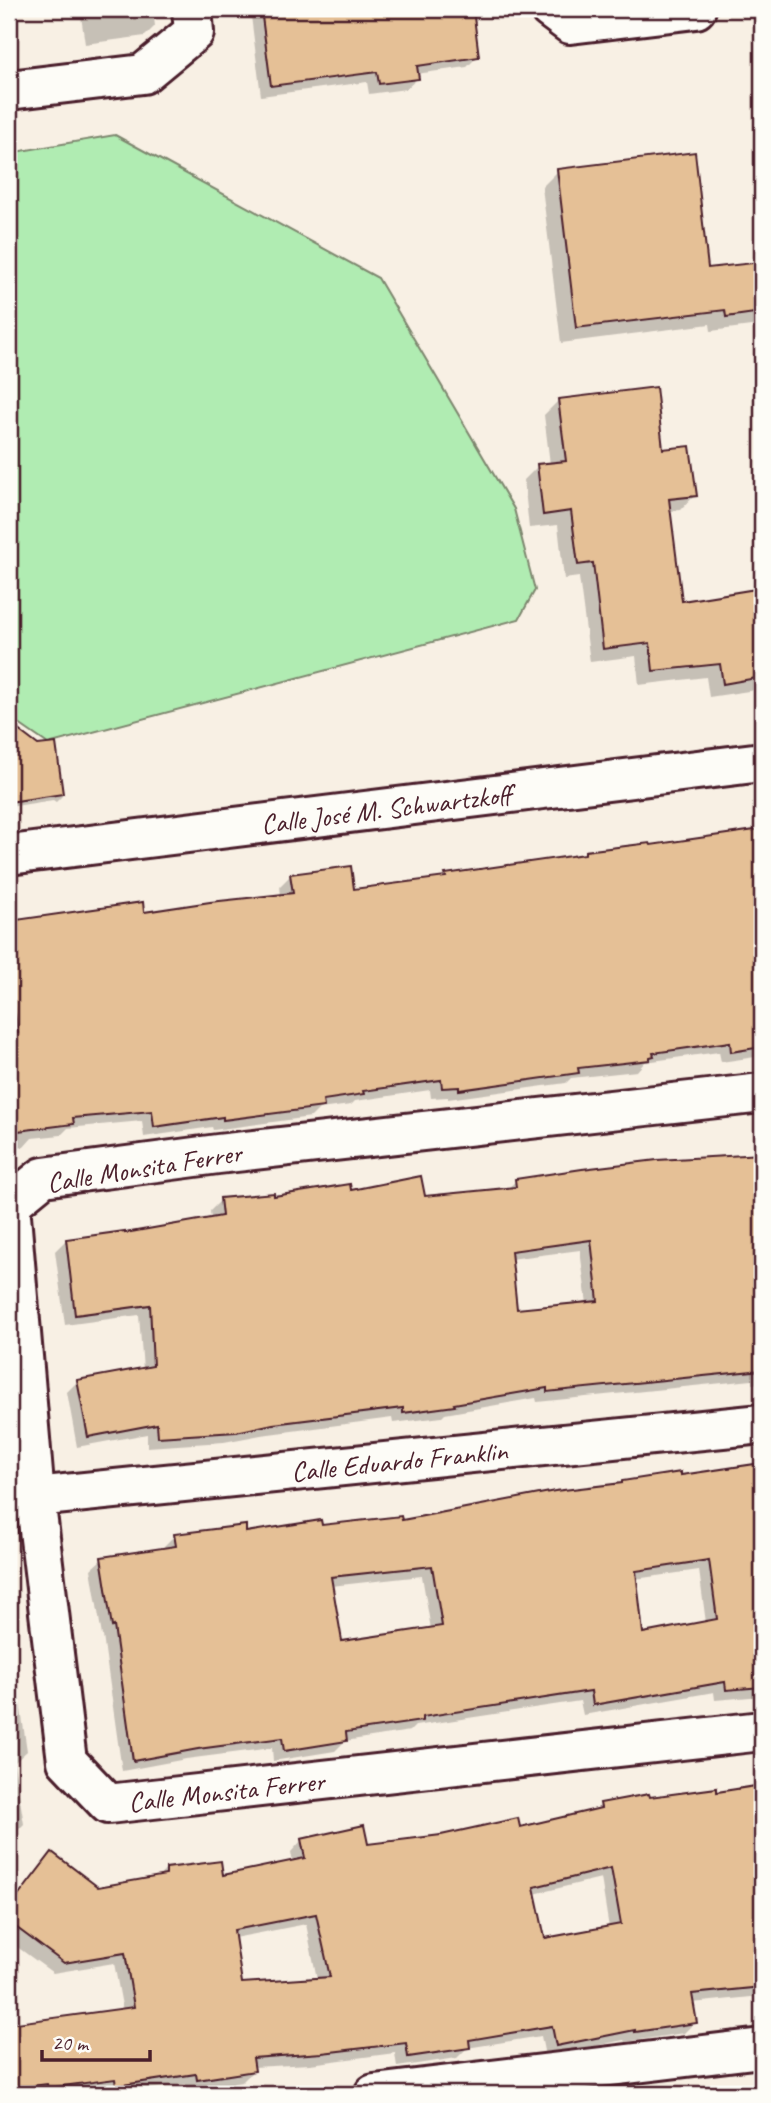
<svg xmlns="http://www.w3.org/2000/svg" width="771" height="2103" font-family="Caveat,sans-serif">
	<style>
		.green { fill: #b0ecb2; stroke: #7d866e; stroke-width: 2 }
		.shadow { fill: #0003; fill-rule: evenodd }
		.building { fill: #e5c096; stroke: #4a1f2b; stroke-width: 2; fill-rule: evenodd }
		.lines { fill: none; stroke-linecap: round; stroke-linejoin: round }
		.minor-casing { stroke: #4a1f2b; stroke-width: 44 }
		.minor { stroke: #fdfcf7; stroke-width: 38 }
		.labels { text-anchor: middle; stroke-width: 7; stroke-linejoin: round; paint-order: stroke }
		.street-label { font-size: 28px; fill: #4a1f2b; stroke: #fdfcf7 }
	</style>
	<rect width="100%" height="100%" fill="#f8f0e4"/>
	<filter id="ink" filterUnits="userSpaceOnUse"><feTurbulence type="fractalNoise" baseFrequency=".0143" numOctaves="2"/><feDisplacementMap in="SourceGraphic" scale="14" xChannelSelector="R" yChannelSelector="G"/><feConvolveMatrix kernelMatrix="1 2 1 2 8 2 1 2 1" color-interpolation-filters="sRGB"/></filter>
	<g filter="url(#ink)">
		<path class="green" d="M 115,135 L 378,278 L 514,509 L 535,590 L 519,619 L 48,744 L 9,717 L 9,153 Z"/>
		<g class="shadow">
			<path d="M 80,9 L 153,9 L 155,26 L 145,36 L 85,44 Z"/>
			<path d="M 258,9 L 471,9 L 477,57 L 467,67 L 416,74 L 417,79 L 406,89 L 369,94 L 367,82 L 261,96 L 251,16 Z"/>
			<path d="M 9,19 L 12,43 L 9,47 Z"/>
			<path d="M 558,171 L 707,270 L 762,264 L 762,354 L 759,325 L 711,331 L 710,324 L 561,343 L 542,187 Z"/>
			<path d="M 559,400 L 662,451 L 695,495 L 681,510 L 669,511 L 681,603 L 762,590 L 762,689 L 709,697 L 706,677 L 639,685 L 636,656 L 590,662 L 579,577 L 564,579 L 558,525 L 529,528 L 524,480 L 538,466 L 550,464 L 544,415 Z"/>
			<path d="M 55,745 L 62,796 L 56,802 L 53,800 L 9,807 L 9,750 Z"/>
			<path d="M 762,832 L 762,1056 L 721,1062 L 719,1052 L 645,1062 L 637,1071 L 571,1078 L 566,1083 L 448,1099 L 448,1097 L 431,1098 L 430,1090 L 355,1101 L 351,1105 L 319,1109 L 311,1117 L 213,1130 L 212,1127 L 144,1137 L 142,1121 L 68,1128 L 61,1135 L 32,1138 L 24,1147 L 9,1149 L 9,923 L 142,904 L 143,914 L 281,896 L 280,886 L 291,875 L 352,891 L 443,879 L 446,876 L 582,857 L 586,853 Z"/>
			<path d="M 762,1148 L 762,1236 L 745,1239 L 749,1298 L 762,1296 L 762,1383 L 752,1384 L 752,1380 L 537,1402 L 536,1398 L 445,1414 L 442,1417 L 393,1423 L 392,1418 L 261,1435 L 224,1442 L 147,1447 L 147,1434 L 77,1447 L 67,1392 L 78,1381 L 143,1370 L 139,1315 L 65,1325 L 55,1251 L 66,1240 L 124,1235 L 211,1220 L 210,1211 L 221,1200 L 349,1192 L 424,1198 L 507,1189 L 516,1181 L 748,1157 L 755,1150 ZM 580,1250 L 587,1304 L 515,1311 L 510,1259 Z"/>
			<path d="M 762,1470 L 762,1696 L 715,1700 L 714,1692 L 583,1715 L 580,1701 L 415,1726 L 410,1731 L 345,1741 L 335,1751 L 273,1761 L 272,1748 L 186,1759 L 122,1771 L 103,1636 L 102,1636 L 91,1569 L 102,1559 L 165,1549 L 164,1546 L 175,1535 L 245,1534 L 321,1527 L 400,1522 L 680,1477 ZM 699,1570 L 706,1623 L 641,1635 L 635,1579 ZM 422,1576 L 431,1629 L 340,1643 L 331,1586 Z"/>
			<path d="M 9,1644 L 16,1696 L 19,1696 L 27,1751 L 14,1763 L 24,1824 L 13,1835 L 9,1835 Z"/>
			<path d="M 762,1786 L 762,2002 L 761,1996 L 692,2003 L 695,2022 L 684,2033 L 625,2042 L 624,2040 L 545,2056 L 541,2036 L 467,2048 L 457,2058 L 397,2067 L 395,2053 L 310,2064 L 253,2067 L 253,2071 L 242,2082 L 186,2090 L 186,2084 L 115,2094 L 105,2094 L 104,2089 L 66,2094 L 9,2094 L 9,2026 L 123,2011 L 114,1963 L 53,1973 L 9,1941 L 9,1907 L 41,1865 L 52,1854 L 97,1888 L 158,1878 L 166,1869 L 222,1877 L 293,1863 L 291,1852 L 301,1841 L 367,1846 L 518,1829 L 594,1811 L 601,1805 L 716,1794 ZM 601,1878 L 609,1928 L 544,1940 L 534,1894 ZM 306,1924 L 317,1979 L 240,1984 L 234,1938 Z"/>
		</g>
		<g class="building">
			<path d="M 261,9 L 473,9 L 479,57 L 417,66 L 419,79 L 379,84 L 377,72 L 271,86 Z"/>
			<path d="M 695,152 L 708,268 L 762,262 L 762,312 L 726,317 L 725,310 L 576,328 L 557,169 Z"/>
			<path d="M 656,387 L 663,449 L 690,446 L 697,496 L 669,499 L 682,601 L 762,588 L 762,677 L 723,684 L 720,664 L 653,671 L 650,643 L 603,649 L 593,563 L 578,565 L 571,511 L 543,515 L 537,464 L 566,461 L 558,399 Z"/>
			<path d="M 9,723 L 38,745 L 56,743 L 63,794 L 9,802 Z"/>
			<path d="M 762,829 L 762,1047 L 731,1052 L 730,1042 L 653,1053 L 654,1056 L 650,1057 L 650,1060 L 578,1068 L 579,1073 L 459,1090 L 459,1087 L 442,1088 L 441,1080 L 363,1091 L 364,1094 L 323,1100 L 324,1107 L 223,1120 L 223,1117 L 154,1127 L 152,1111 L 73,1118 L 74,1124 L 9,1132 L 9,1034 L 18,1033 L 9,971 L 9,921 L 143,902 L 144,912 L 210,902 L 293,893 L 290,874 L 351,866 L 354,889 L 446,877 L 445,874 L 585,854 L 585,851 L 650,843 L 651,845 Z"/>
			<path d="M 762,1154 L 762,1370 L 547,1392 L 547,1388 L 454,1404 L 455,1406 L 403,1413 L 403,1408 L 273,1424 L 236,1432 L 158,1437 L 157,1424 L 88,1437 L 77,1380 L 153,1366 L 150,1305 L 75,1315 L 66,1239 L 125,1231 L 125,1233 L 222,1216 L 220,1198 L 274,1193 L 274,1196 L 350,1184 L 351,1190 L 421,1176 L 425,1196 L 516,1187 L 515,1179 L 582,1169 L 657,1160 ZM 591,1240 L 598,1301 L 517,1309 L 511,1251 Z"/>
			<path d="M 755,1464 L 762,1508 L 762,1687 L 726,1690 L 725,1682 L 593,1705 L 591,1691 L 422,1717 L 422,1721 L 346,1732 L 347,1741 L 284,1751 L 282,1738 L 198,1749 L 133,1761 L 114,1626 L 112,1627 L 101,1557 L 176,1546 L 174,1534 L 246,1525 L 246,1532 L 321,1520 L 322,1525 L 401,1516 L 402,1520 L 555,1491 L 622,1483 L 622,1481 L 681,1472 L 681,1475 ZM 709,1560 L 717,1619 L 643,1633 L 636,1571 ZM 432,1566 L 442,1626 L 342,1641 L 331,1577 Z"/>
			<path d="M 762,1785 L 762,1987 L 692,1994 L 697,2023 L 635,2032 L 635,2030 L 556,2046 L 552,2026 L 469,2040 L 470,2048 L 408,2057 L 406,2043 L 322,2053 L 253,2058 L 255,2071 L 197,2080 L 196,2074 L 116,2086 L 115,2079 L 48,2088 L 47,2084 L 9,2089 L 9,2024 L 134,2007 L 125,1953 L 64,1963 L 9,1922 L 9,1908 L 52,1852 L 98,1887 L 166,1875 L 166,1868 L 221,1861 L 223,1875 L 305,1858 L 301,1839 L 364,1825 L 368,1844 L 441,1835 L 518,1818 L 520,1827 L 601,1808 L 600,1803 L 649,1794 L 650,1797 L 717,1788 L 717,1792 ZM 611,1868 L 621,1924 L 545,1938 L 534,1887 ZM 316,1914 L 330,1977 L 242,1983 L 234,1930 Z"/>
		</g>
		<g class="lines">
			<g class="minor-casing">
				<g id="minor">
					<path d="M 550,9 L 570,24 L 696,9"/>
					<path d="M 9,90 L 143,74 L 194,32 L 192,9"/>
					<path id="s1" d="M 9,855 L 762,762"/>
					<path id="s2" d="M 762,1093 L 218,1154 L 43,1177 L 10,1204 L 35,1497 L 67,1761 L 108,1804 L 762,1731"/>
					<path id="s3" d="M 35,1497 L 762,1424"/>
					<path d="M 374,2094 L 762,2048"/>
				</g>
			</g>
			<use href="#minor" class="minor"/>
		</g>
	</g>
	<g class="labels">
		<g class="street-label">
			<text dy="10" stroke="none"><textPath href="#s1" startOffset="380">Calle José M. Schwartzkoff</textPath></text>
			<text transform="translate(144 1167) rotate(-9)" y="10">Calle Monsita Ferrer</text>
			<text dy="10" stroke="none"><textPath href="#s3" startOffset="366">Calle Eduardo Franklin</textPath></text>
			<text dy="10" stroke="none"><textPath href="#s2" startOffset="1505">Calle Monsita Ferrer</textPath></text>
		</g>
	</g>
	<rect width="771" height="2103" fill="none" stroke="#fdfcf7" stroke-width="35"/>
	<rect x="18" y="18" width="736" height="2068" fill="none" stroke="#4a1f2b" stroke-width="2.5" filter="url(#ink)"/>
	<path d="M42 2050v10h108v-10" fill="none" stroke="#4a1f2b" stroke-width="3.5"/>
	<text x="52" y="2050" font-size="21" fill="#4a1f2b" stroke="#fdfcf7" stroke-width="5" paint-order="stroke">20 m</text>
</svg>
